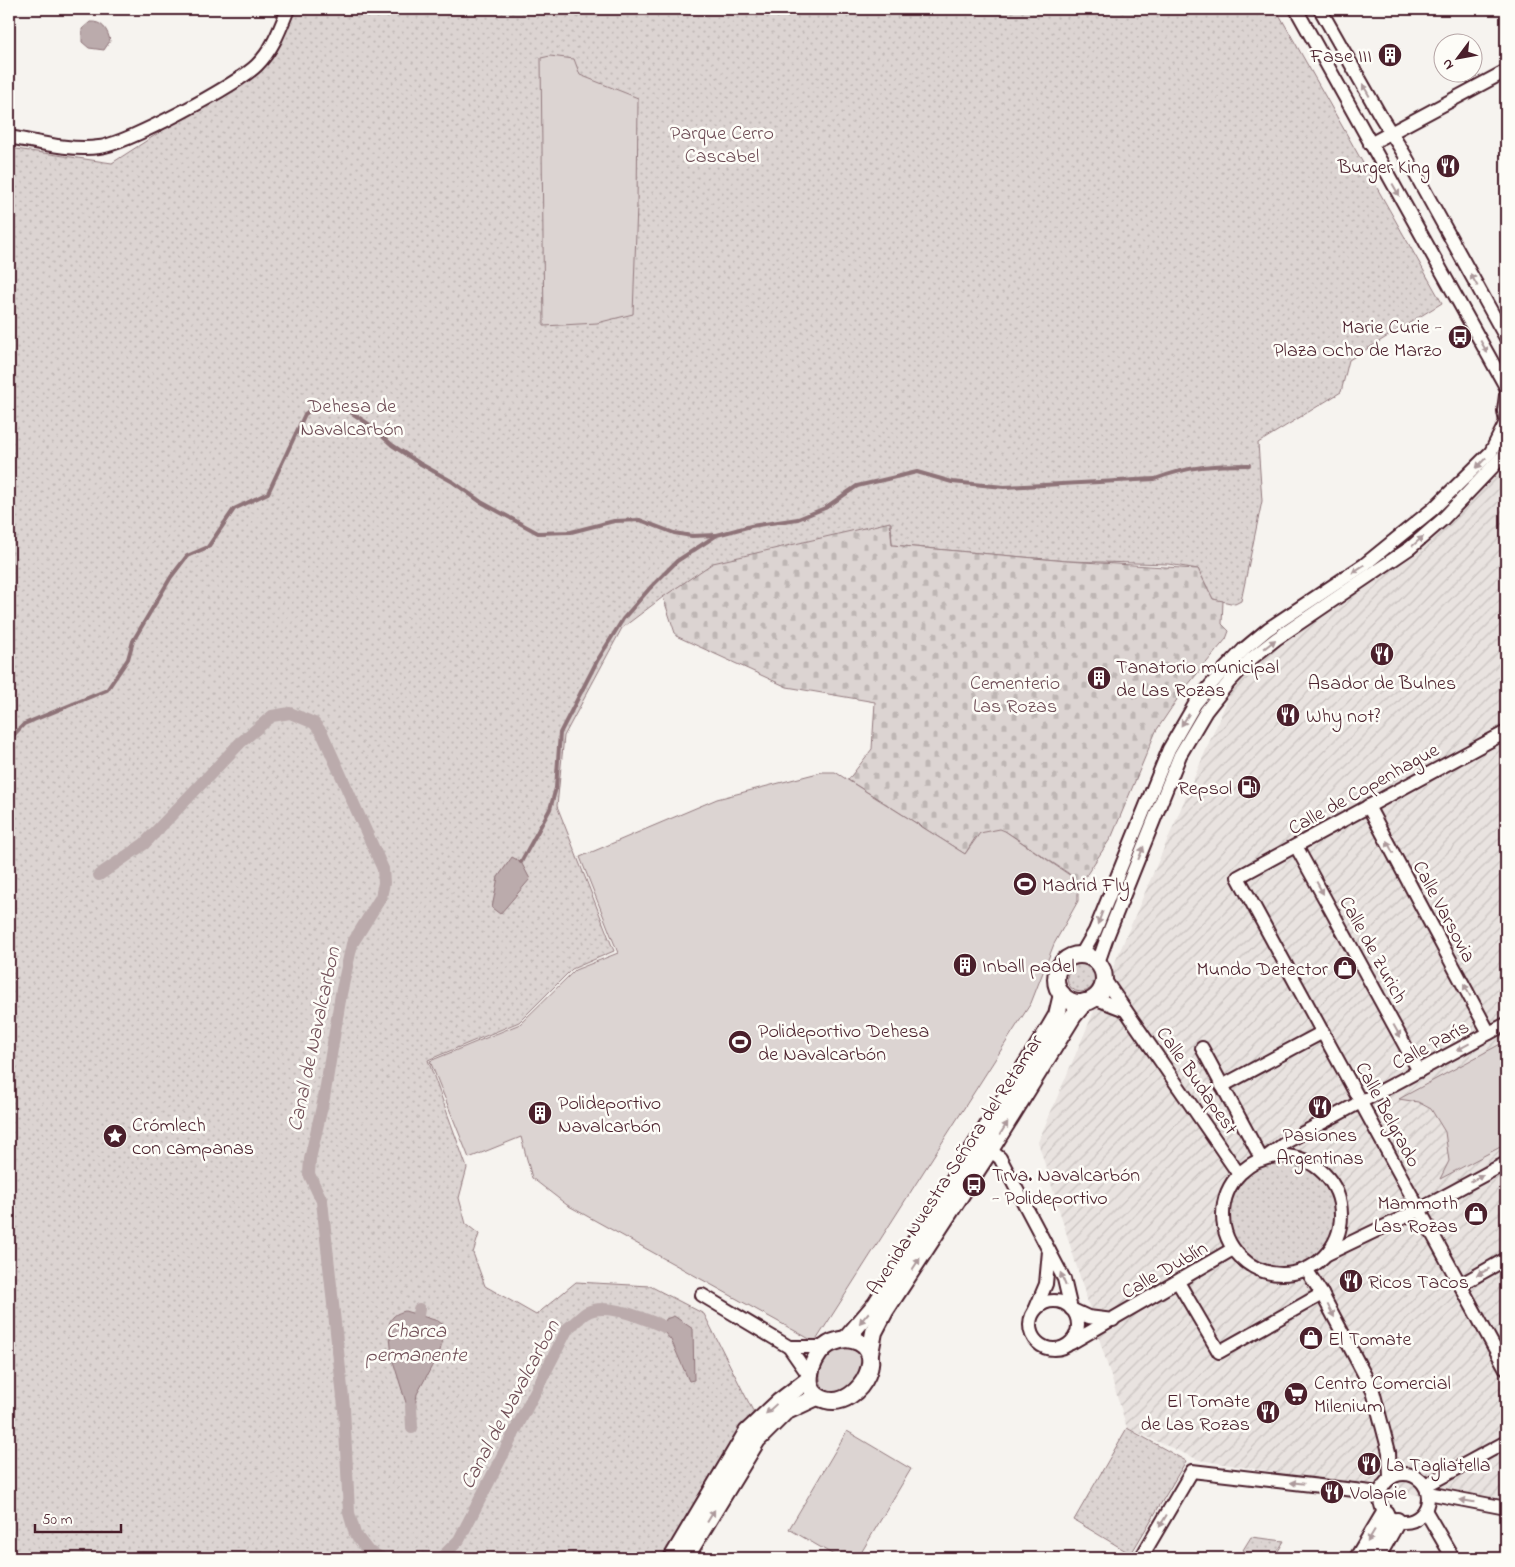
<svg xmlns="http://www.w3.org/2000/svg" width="1515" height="1567" font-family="'Indie Flower',sans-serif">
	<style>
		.industrial { fill: url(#industrial-furrows) }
		.grass { fill: url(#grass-dots); stroke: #937a7e }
		.cemetery { fill: url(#cemetery-stones); stroke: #937a7e }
		.garden { fill: #dcd4d2; stroke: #937a7e }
		.water { fill: #bbabac; stroke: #8e7378 }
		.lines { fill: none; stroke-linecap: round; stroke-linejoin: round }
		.stream { stroke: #8e7378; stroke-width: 4 }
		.canal { stroke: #bbabac; stroke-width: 12 }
		.minor-casing { stroke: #4a1f2b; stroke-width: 16 }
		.tertiary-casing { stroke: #4a1f2b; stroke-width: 20 }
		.minor { stroke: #fdfcf7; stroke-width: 12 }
		.tertiary { stroke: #fdfcf7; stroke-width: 16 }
		.oneway { fill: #ac999b }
		.labels { text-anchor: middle; stroke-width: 5; stroke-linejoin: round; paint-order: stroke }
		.poi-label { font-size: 20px; fill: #4a1f2b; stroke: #fdfcf7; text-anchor: start }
		.park-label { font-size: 20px; fill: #6e4c55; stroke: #fdfcf7 }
		.street-label { font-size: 20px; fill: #4a1f2b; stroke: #fdfcf7 }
		.water-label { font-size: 21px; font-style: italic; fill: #725058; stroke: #fdfcf7 }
	</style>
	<defs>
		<pattern id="industrial-furrows" width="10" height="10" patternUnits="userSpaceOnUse" patternTransform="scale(1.25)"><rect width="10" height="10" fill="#e9e3e0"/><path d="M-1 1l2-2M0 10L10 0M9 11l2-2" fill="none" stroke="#c9c2c0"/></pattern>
		<pattern id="grass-dots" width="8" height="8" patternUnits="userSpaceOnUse" patternTransform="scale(1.25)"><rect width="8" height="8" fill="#dcd4d2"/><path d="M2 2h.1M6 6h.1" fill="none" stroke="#beb6b4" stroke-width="1.8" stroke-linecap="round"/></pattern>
		<pattern id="cemetery-stones" width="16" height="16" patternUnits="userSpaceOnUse" patternTransform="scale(1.25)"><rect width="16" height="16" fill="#dcd4d2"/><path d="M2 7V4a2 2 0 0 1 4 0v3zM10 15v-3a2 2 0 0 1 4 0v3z" fill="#beb6b4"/></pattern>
	</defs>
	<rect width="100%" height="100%" fill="#f6f3ef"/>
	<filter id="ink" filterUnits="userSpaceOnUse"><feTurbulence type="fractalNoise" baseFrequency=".02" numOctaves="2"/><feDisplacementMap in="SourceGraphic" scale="10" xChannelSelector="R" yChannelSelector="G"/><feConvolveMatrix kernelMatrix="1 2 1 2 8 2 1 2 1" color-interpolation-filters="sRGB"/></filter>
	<g filter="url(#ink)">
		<path class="industrial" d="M 1506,466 L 1506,1509 L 1199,1460 L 1127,1428 L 1038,1142 L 1239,673 L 1439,527 Z"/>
		<g class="grass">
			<path d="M 293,9 L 1276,9 L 1442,303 L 1349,360 L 1341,392 L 1258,443 L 1262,501 L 1241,601 L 1235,604 L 1213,599 L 1198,569 L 1168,564 L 1067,561 L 892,545 L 891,523 L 663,597 L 622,628 L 564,736 L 557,806 L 614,951 L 572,969 L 519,1022 L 428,1060 L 467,1168 L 459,1198 L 466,1224 L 479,1234 L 473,1253 L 485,1286 L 536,1315 L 576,1282 L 650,1286 L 704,1314 L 754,1413 L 747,1419 L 662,1558 L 9,1558 L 9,148 L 112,163 L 270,61 Z"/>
			<circle cx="1081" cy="978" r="14"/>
			<circle cx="1282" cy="1214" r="54"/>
			<path d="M 1127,1428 L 1186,1461 L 1131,1554 L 1074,1520 Z"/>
			<path d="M 1251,1537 L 1284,1541 L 1274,1558 L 1255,1558 L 1243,1550 Z"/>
		</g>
		<path class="cemetery" d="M 890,522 L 892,545 L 1067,561 L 1198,569 L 1213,599 L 1223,601 L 1222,624 L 1229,631 L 1226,639 L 1182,692 L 1156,731 L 1112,836 L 1078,888 L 1074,878 L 1068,873 L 1005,831 L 975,838 L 965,854 L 848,780 L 872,749 L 875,702 L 787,687 L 676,636 L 663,597 L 713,563 Z"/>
		<g class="garden">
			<path d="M 550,56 L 574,59 L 580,75 L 638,98 L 637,205 L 633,314 L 597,323 L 544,326 L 541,58 Z"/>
			<path d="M 822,772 L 835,772 L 965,854 L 980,833 L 1000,829 L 1005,831 L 1074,878 L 1078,888 L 1078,901 L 1054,944 L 1031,1003 L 815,1342 L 567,1205 L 532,1178 L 521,1137 L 469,1158 L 430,1061 L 520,1024 L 575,970 L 618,953 L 580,857 L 717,799 Z"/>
			<path d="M 1506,1041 L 1506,1144 L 1440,1179 L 1449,1161 L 1445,1132 L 1431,1109 L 1418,1102 L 1399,1099 Z"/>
			<path d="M 848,1345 L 861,1352 C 867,1372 853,1384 837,1394 L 825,1391 C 811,1372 828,1351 848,1345 Z"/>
			<path d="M 847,1431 L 911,1469 L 858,1558 L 839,1558 L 789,1529 Z"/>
		</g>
		<g class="water">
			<path d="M 90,22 C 102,21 108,30 110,41 L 104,50 L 89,48 L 82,42 L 82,29 Z"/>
			<path d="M 512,857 L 521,862 L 530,879 L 500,914 L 492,908 L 498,877 Z"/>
			<path d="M 405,1311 L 438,1321 L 446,1327 L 440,1351 L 417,1394 L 415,1407 L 407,1406 L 392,1358 L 389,1325 C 391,1316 397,1313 405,1311 Z"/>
			<path d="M 674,1316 L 693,1329 L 694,1380 L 689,1381 L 671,1340 L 663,1331 L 666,1319 Z"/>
		</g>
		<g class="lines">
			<g class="stream">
				<path d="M 9,740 L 24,724 L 107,690 L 128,659 L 133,641 L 171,577 L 187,556 L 208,547 L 234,509 L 268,493 L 305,414 L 318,405 L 334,401 L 370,425 L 392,445 L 419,463 L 453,482 L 481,502 L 538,533 L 571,532 L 614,521 L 640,520 L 674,533 L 692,536 L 716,535"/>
				<path d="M 521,862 L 550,809 L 556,788 L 560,733 L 597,661 L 623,619 L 650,588 L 677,561 L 717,535 L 751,526 L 798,519 L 825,508 L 857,486 L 917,472 L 952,482 L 1004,487 L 1155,479 C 1189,466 1213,465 1249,465"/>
			</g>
			<g class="canal">
				<path d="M 99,875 L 144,844 L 240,743 L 272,716 L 290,713 L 314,723 L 322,733 L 383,869 L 384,883 L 381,897 L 352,944 L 341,994 L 324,1098 L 310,1159 L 309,1174 L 322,1201 L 344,1407 L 349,1513 L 355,1534 L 368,1551 L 382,1558"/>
				<path d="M 418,1315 L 419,1309"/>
				<path d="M 411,1406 L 412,1428"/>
				<path d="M 441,1558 L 459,1540 L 568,1328 C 574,1324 580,1317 586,1313 C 606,1301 645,1319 665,1327"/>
			</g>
			<g class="minor-casing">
				<g id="minor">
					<path d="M 1296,9 L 1506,387"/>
					<path d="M 1320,9 L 1381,117 L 1406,157 L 1506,338"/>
					<path d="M 9,137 C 38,142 70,151 99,147 C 127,144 237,85 257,65 C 273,49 280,29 288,9"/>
					<path d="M 1370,144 L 1506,71"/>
					<path d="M 1506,395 L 1504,411 L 1506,422"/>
					<path d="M 1506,732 L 1238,877 L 1506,1369"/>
					<path d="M 1368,806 L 1489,1033"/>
					<path d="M 1296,846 L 1419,1071"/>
					<path d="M 1081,955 L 1095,931 L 1169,749 L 1195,704 L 1220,674 L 1244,649 L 1268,629 L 1364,565 L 1433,509 L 1491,452 L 1506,422"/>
					<path d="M 1098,963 L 1107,937 L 1180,755 L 1206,711 L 1229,682 L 1252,658 L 1276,639 L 1410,548 L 1442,520 L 1506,453"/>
					<path d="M 1104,979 L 1238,1173"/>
					<path d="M 1094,998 L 1125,1010"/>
					<path d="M 1202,1048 L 1261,1158"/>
					<path d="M 1222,1086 L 1323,1032"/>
					<path d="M 990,1150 L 1000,1158 L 1064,1279 L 1071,1309"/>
					<circle cx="1282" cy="1215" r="59"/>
					<path d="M 1268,1156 L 1288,1141 L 1506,1024"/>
					<path d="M 1327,1254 L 1419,1210 L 1506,1163"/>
					<path d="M 1306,1269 L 1322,1294 L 1373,1391 L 1389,1452 L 1390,1477"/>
					<path d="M 1178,1282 L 1219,1352 L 1322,1294"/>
					<path d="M 1460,1285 L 1506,1259"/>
					<path d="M 702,1295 L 789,1347 L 810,1377"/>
					<circle cx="1054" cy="1325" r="24"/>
					<path d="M 1035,1310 L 1046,1284 L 1049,1251"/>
					<path d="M 1073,1310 L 1088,1317 L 1113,1320"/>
					<path d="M 1071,1343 L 1233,1249"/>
					<path d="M 789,1347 L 826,1347"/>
					<circle cx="1404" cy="1498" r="24"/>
					<path d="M 1425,1486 L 1506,1442"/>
					<path d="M 1428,1493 L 1506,1508"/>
					<path d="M 1425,1510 L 1453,1558"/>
					<path d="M 1141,1558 L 1192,1471 L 1380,1493"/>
				</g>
			</g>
			<g class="tertiary-casing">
				<g id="tertiary">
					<circle cx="1080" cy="979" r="24"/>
					<path d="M 846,1339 L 876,1304 L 1050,1027 L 1057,1015 L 1062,994"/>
					<path d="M 846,1339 C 895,1343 860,1410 826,1400 C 800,1393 809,1361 825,1347 C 831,1342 839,1340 846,1339 Z"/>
					<path d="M 870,1353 L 874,1332 L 885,1311 L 990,1150 L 1073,1016 L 1085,1002"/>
					<path d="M 672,1558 L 747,1432 L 779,1402 L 809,1379"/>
					<path d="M 685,1558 L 757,1440 L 785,1412 L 817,1397"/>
					<path d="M 1358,1558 L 1385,1513"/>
					<path d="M 1376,1558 L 1397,1521"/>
				</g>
			</g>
			<use href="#minor" class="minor"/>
			<use href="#tertiary" class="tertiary"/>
		</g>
		<defs><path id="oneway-solid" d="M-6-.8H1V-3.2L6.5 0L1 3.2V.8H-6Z" transform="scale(1.25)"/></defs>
		<g class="oneway">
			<use href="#oneway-solid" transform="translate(1366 90) rotate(-119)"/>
			<use href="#oneway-solid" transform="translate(1396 190) rotate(61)"/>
			<use href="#oneway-solid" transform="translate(1474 280) rotate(-119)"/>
			<use href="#oneway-solid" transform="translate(1484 347) rotate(61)"/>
			<use href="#oneway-solid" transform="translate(1481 463) rotate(133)"/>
			<use href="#oneway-solid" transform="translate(1418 541) rotate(-41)"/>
			<use href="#oneway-solid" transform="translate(1358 569) rotate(146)"/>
			<use href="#oneway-solid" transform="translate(1270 644) rotate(-38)"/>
			<use href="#oneway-solid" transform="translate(1185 720) rotate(123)"/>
			<use href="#oneway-solid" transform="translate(1390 847) rotate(-118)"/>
			<use href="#oneway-solid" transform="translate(1141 853) rotate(-68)"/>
			<use href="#oneway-solid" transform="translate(1320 888) rotate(61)"/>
			<use href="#oneway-solid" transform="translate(1100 918) rotate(111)"/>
			<use href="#oneway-solid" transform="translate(1467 990) rotate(-118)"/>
			<use href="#oneway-solid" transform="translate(1397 1031) rotate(61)"/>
			<use href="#oneway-solid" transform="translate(1463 1047) rotate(152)"/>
			<use href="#oneway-solid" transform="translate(1004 1128) rotate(-58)"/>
			<use href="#oneway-solid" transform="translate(1477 1178) rotate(-29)"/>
			<use href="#oneway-solid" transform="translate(916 1264) rotate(-57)"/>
			<use href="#oneway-solid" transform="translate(1483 1272) rotate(151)"/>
			<use href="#oneway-solid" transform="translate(1063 1279) rotate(-112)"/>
			<use href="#oneway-solid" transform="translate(1331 1311) rotate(62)"/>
			<use href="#oneway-solid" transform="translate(864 1318) rotate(130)"/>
			<use href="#oneway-solid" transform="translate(771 1409) rotate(137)"/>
			<use href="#oneway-solid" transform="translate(1297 1483) rotate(-174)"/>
			<use href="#oneway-solid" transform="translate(1467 1501) rotate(-171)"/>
			<use href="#oneway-solid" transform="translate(711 1516) rotate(-59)"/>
			<use href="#oneway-solid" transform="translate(1163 1521) rotate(121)"/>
			<use href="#oneway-solid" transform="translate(1371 1536) rotate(121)"/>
		</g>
	</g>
	<defs>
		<g id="building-disc" transform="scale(1.25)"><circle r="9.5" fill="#4a1f2b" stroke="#fdfcf7"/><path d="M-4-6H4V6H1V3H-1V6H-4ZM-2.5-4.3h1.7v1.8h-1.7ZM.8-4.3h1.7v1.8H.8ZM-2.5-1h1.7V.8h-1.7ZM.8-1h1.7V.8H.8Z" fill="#fff"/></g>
		<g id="restaurant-disc" transform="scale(1.25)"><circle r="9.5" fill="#4a1f2b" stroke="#fdfcf7"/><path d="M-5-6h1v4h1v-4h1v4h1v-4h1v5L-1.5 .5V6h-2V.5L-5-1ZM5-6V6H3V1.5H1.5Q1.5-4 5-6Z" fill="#fff"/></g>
		<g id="bus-disc" transform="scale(1.25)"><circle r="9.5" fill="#4a1f2b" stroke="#fdfcf7"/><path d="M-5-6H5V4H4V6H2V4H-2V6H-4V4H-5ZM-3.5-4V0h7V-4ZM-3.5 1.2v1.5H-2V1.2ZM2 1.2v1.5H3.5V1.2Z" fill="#fff"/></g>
		<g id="fuel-disc" transform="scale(1.25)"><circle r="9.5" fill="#4a1f2b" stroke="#fdfcf7"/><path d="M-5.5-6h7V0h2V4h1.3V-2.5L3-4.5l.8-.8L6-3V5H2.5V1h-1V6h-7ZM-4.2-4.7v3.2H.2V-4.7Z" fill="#fff"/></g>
		<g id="stadium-disc" transform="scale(1.25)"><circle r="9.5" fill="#4a1f2b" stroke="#fdfcf7"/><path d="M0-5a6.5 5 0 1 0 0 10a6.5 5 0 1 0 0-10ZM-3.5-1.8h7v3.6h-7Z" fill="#fff"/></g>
		<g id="shop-disc" transform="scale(1.25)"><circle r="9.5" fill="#4a1f2b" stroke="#fdfcf7"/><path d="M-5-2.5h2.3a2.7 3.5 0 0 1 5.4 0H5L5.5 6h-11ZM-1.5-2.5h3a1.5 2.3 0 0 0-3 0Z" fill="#fff"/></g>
		<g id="sight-disc" transform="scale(1.25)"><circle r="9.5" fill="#4a1f2b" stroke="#fdfcf7"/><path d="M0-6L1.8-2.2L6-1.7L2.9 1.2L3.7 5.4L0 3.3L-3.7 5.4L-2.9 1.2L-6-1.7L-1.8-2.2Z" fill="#fff"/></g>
		<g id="supermarket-disc" transform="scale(1.25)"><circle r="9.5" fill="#4a1f2b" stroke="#fdfcf7"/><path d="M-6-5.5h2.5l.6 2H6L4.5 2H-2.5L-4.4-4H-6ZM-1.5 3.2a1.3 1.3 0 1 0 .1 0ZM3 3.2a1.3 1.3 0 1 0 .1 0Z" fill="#fff"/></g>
	</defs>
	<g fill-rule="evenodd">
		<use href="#building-disc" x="1390" y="55"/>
		<use href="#restaurant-disc" x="1448" y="166"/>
		<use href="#bus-disc" x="1460" y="337"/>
		<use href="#restaurant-disc" x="1382" y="654"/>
		<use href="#building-disc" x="1099" y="678"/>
		<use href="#restaurant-disc" x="1288" y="715"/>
		<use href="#fuel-disc" x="1249" y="787"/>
		<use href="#stadium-disc" x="1025" y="884"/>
		<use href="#building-disc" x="965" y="965"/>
		<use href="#shop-disc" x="1345" y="968"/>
		<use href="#stadium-disc" x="740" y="1042"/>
		<use href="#restaurant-disc" x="1320" y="1107"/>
		<use href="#building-disc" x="540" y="1113"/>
		<use href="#sight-disc" x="115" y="1136"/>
		<use href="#bus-disc" x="974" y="1185"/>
		<use href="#shop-disc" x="1476" y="1214"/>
		<use href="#restaurant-disc" x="1351" y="1281"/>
		<use href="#shop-disc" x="1311" y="1338"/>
		<use href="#supermarket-disc" x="1296" y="1394"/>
		<use href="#restaurant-disc" x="1268" y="1412"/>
		<use href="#restaurant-disc" x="1369" y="1464"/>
		<use href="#restaurant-disc" x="1332" y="1492"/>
	</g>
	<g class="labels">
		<g class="poi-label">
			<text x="1372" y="62" text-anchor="end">Fase III</text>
			<text x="1430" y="173" text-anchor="end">Burger King</text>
			<text x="1442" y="333" text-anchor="end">Marie Curie -<tspan x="1442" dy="23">Plaza Ocho de Marzo</tspan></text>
			<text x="1116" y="673">Tanatorio municipal<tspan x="1116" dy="23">de Las Rozas</tspan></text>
			<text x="1382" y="689" text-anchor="middle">Asador de Bulnes</text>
			<text x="1306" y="722">Why not?</text>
			<text x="1232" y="794" text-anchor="end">Repsol</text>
			<text x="1042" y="891">Madrid Fly</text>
			<text x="982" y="972">Inball padel</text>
			<text x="1328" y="975" text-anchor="end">Mundo Detector</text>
			<text x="758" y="1037">Polideportivo Dehesa<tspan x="758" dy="23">de Navalcarbón</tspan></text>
			<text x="558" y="1109">Polideportivo<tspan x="558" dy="23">Navalcarbón</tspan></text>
			<text x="132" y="1131">Crómlech<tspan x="132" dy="23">con campanas</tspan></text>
			<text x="1320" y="1141" text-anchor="middle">Pasiones<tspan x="1320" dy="23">Argentinas</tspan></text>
			<text x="992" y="1181">Trva. Navalcarbón<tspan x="992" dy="23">- Polideportivo</tspan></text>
			<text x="1458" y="1209" text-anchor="end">Mammoth<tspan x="1458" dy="23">Las Rozas</tspan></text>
			<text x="1368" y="1288">Ricos Tacos</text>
			<text x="1328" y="1345">El Tomate</text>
			<text x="1314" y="1389">Centro Comercial<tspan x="1314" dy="23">Milenium</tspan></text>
			<text x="1250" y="1407" text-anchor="end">El Tomate<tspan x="1250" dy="23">de Las Rozas</tspan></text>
			<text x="1386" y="1471">La Tagliatella</text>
			<text x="1350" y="1499">Volapie</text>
		</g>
		<g class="park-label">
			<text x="722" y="139">Parque Cerro<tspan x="722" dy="23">Cascabel</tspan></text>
			<text x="352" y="412">Dehesa de<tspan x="352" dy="23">Navalcarbón</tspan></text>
			<text x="1015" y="689">Cementerio<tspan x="1015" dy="23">Las Rozas</tspan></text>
		</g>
		<g class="street-label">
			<text transform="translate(1363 788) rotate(-29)" y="7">Calle de Copenhague</text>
			<text transform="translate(1445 911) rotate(62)" y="7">Calle Varsovia</text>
			<text transform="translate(1374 949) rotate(61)" y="7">Calle de Zurich</text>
			<text transform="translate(1430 1044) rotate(-28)" y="7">Calle París</text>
			<text transform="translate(1198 1080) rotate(55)" y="7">Calle Budapest</text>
			<text transform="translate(1389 1114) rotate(62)" y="7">Calle Belgrado</text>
			<text transform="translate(954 1164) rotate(-57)" y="7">Avenida Nuestra Señora del Retamar</text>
			<text transform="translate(1164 1269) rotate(-30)" y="7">Calle Dublín</text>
		</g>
		<g class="water-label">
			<text transform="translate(313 1039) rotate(-78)" y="7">Canal de Navalcarbon</text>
			<text x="416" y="1337">Charca<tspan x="416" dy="24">permanente</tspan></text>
			<text transform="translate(509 1404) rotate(-62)" y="7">Canal de Navalcarbon</text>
		</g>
	</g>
	<rect width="1515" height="1567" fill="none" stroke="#fdfcf7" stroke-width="30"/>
	<rect x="15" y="15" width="1485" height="1537" fill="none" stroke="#4a1f2b" stroke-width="2" filter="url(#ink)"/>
	<g transform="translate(1458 58) rotate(238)"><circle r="24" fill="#fdfcf7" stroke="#b5a4a5"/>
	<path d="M0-4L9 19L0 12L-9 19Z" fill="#4a1f2b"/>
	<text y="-8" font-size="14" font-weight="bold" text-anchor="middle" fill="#4a1f2b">N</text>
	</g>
	<path d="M35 1524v8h86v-8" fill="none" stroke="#4a1f2b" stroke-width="2.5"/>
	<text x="42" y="1524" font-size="15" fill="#4a1f2b" stroke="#fdfcf7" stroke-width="4" paint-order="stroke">50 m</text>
</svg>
